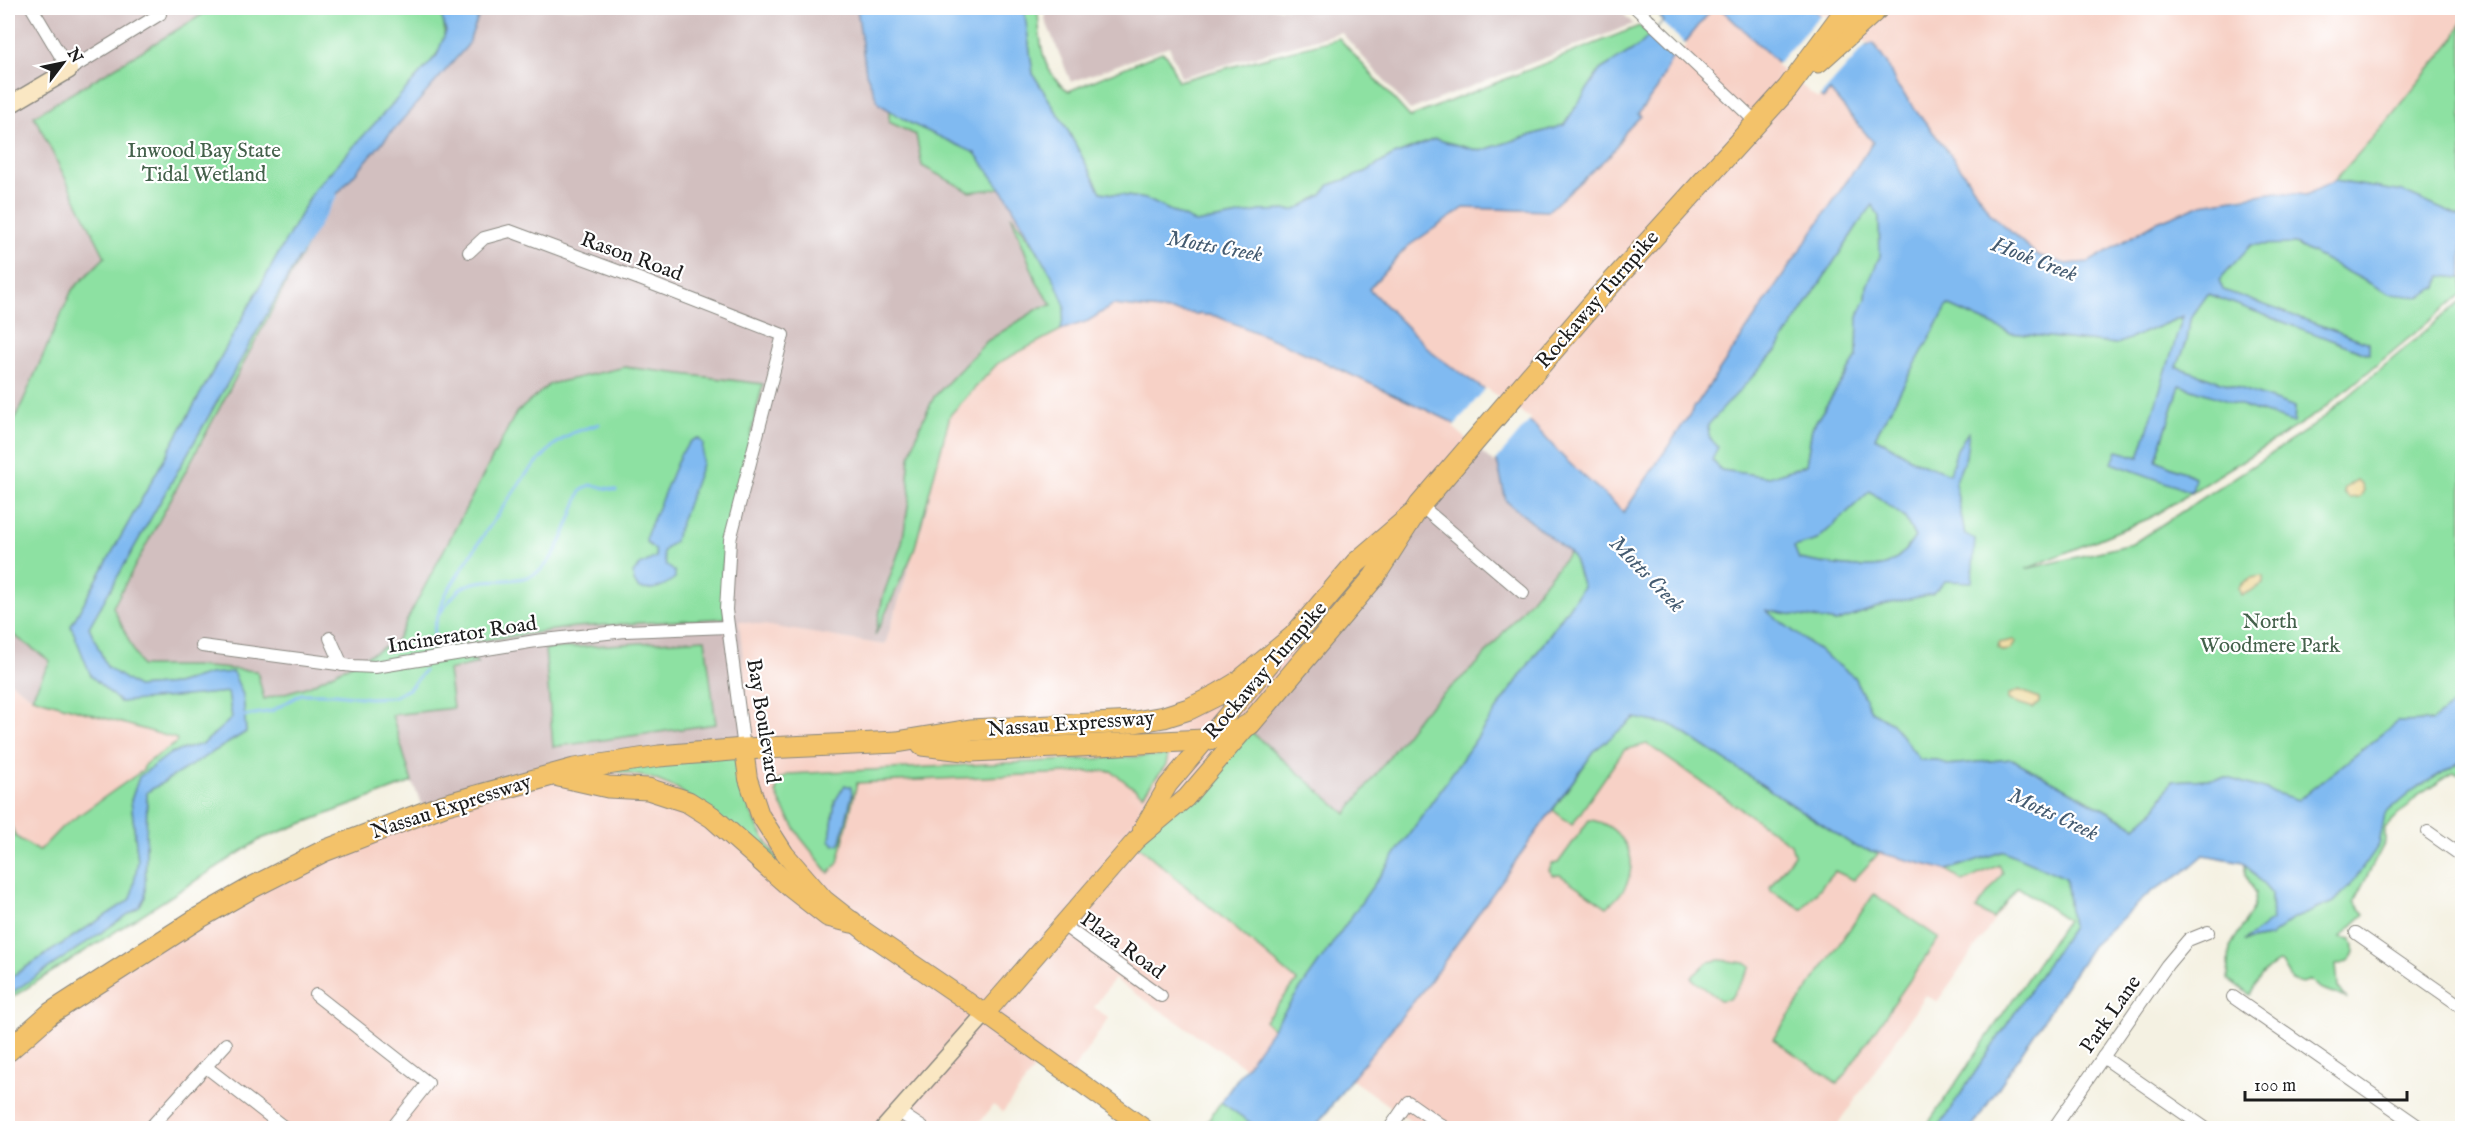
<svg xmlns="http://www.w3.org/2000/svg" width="2470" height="1136" font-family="'IM FELL English',serif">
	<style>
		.built { fill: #f7d1c6 }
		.industrial { fill: #d2bfbf }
		.green { fill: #8de1a2; stroke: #547e5f; stroke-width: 1.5; fill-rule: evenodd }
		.sand { fill: #eeda9e; stroke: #857b5d; stroke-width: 1.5 }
		.water { fill: #80baf1; stroke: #4e6b86; stroke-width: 1.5; fill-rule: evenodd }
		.pier { fill: #f4f1e2 }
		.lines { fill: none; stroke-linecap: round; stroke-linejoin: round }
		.stream { stroke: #80baf1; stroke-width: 3 }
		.street-casing { stroke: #88867f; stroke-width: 14 }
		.secondary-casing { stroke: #88867f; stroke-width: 19 }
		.primary-casing { stroke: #88867f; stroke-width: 20 }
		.highway-casing { stroke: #88867f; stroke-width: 23 }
		.street { stroke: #fff; stroke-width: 12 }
		.secondary { stroke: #fae7c3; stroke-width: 16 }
		.primary { stroke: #f3c26a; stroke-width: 18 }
		.highway { stroke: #f3c26a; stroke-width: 21 }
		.labels { text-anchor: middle; stroke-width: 4.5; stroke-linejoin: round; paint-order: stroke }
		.park-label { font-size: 21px; fill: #44614b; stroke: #fff }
		.street-label { font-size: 21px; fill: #1c1c1c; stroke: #fff }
		.water-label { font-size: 22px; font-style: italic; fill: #445b71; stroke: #fff }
	</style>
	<rect width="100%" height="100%" fill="#fff"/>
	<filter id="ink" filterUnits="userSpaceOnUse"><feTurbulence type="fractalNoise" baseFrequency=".0167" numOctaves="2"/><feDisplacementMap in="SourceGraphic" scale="12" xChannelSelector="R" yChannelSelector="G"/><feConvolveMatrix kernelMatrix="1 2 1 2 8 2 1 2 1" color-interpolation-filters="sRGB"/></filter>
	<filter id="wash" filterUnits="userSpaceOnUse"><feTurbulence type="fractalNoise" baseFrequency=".008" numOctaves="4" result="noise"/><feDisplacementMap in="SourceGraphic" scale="24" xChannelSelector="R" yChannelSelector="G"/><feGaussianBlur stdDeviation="1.35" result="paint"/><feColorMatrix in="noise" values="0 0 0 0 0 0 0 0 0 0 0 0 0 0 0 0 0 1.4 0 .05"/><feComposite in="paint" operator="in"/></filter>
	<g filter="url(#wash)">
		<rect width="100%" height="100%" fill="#f4f1e2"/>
		<g class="built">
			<path d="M 1713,8 L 1720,8 L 1776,61 L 1823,99 L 1830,91 L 1873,141 L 1624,512 L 1566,460 L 1532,423 L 1435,355 L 1369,290 L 1407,247 L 1464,208 L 1548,211 L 1612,153 L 1626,131 L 1640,116 L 1638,115 L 1657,89 L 1671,60 Z"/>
			<path d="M 1811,8 L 2462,8 L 2462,21 L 2454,39 L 2385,124 L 2334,181 L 2306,195 L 2277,192 L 2236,197 L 2155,223 L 2089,262 L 2066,264 L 2037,255 L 1991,214 L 1959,166 L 1896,84 L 1888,65 L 1866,46 L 1856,43 Z"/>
			<path d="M 1112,305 L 1216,316 L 1294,348 L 1452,422 L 1482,450 L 1248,729 L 1136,844 L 1297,982 L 1265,1021 L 1273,1029 L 1246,1068 L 1114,979 L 1094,1007 L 1109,1018 L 1069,1076 L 1043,1057 L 1003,1112 L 993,1105 L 976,1128 L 8,1128 L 8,1045 L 142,948 L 425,811 L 597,768 L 651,778 L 678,789 L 792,882 L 761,833 L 750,810 L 734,751 L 752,750 L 739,620 L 885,645 L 923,522 L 950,415 L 998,363 L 1061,330 L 1088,321 Z"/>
			<path d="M 8,680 L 32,697 L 170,736 L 177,738 L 176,743 L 145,764 L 143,769 L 61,828 L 38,852 L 16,837 L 8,819 Z"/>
			<path d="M 1635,718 L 1947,870 L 2004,851 L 2022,881 L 1937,1002 L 1926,995 L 1836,1128 L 1420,1128 L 1351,1079 L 1431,980 L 1595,750 Z"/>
		</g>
		<g class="industrial">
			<path d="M 8,8 L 213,8 L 35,116 L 105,257 L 72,290 L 8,435 Z"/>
			<path d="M 482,8 L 857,8 L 866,73 L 975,152 L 1007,197 L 1055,281 L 1061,330 L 998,363 L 950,415 L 923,522 L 885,645 L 739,621 L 752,750 L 597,768 L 425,811 L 412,782 L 392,715 L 448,670 L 477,663 L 458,644 L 575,627 L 725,618 L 722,572 L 737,492 L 516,413 L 396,641 L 309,686 L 264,699 L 194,666 L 141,666 L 113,607 L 331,201 L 467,46 Z"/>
			<path d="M 1047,8 L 1618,8 L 1633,24 L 1410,110 L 1341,32 L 1181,77 L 1169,46 L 1071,82 L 1045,19 Z"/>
			<path d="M 1482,450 L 1497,461 L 1506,501 L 1569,553 L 1478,663 L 1421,714 L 1346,815 L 1248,729 Z"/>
			<path d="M 8,631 L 50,661 L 32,697 L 8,680 Z"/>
		</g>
		<g class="green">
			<path d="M 213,8 L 439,8 C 454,43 436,56 413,81 L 414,83 L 314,190 L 71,626 L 120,702 L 228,692 L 232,718 L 203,744 L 171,753 L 131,800 L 138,861 L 132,899 L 8,979 L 8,819 L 16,837 L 39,851 L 61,828 L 143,770 L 145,764 L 176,743 L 177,739 L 32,697 L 50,661 L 8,631 L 8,435 L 72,290 L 105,257 L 34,116 Z"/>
			<path d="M 1024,8 L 1038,12 C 1040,43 1041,73 1069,91 L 1162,52 L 1167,55 L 1178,81 L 1339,38 L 1410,117 L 1639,26 L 1651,35 L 1639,46 L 1600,70 L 1564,125 L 1480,151 L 1435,139 L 1392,156 L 1364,173 L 1330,185 L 1322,195 L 1296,210 L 1261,211 L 1196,223 L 1146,199 L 1101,192 L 1067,129 L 1033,74 Z"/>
			<path d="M 2462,21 L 2462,218 L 2403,192 L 2334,181 L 2385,124 L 2454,39 Z"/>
			<path d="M 889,110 L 912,124 L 975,152 L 1001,188 L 970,192 L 922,166 L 916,135 L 889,122 Z"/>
			<path d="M 1873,204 L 1879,217 L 1880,256 L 1867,286 L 1866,299 L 1858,316 L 1857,357 L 1812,428 L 1806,465 L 1769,477 L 1721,470 L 1712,460 L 1707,425 L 1776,351 L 1859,223 Z"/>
			<path d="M 1011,215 C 1026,233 1063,284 1065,307 C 1065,314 1062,323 1061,330 L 998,363 L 950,415 L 914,551 L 875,636 L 883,596 L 902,543 L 910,494 L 908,476 L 910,457 L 919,428 L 934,397 L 987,341 L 1041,307 L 1052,305 L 1037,283 Z"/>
			<path d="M 318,224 L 113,607 L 141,666 L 194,666 L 257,671 L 264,699 L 309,686 L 396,641 L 516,413 L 550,384 L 625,367 L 763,384 L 737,492 L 722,572 L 725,618 L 575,627 L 458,644 L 478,663 L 448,670 L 453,708 L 392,715 L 412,782 L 261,839 L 8,1000 L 8,995 L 139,907 L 145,897 L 147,792 L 246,732 L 243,695 L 210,674 L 176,684 L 137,687 L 107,667 L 89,627 Z"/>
			<path d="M 2251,244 L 2295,244 L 2390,294 L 2441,276 L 2462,278 L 2462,294 L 2321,411 L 2261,449 L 2150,518 L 2026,569 L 2132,544 L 2312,427 L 2462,300 L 2462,697 L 2432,721 L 2398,722 L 2298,800 L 2228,778 L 2172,781 L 2153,812 L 2137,827 L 2012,759 L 1947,765 L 1937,760 L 1920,760 L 1892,723 L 1871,711 L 1854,677 L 1764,609 L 1836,622 L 1883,605 L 1965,535 L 1955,483 L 1966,456 L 1957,449 L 1950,474 L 1917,462 L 1875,437 L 1948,305 L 2010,333 L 2117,344 L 2184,316 L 2139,458 L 2195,477 L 2156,460 L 2180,385 L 2294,422 L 2295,407 L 2177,367 L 2187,341 L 2190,319 L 2208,293 L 2368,354 L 2369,343 L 2223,290 L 2219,280 Z"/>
			<path d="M 1870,491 L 1905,518 L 1915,538 C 1908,548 1900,558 1888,564 C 1871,572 1819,563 1799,559 L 1793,547 L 1817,540 Z"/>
			<path d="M 1569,553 L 1573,556 L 1583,587 L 1273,1029 L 1265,1021 L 1297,981 L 1135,843 L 1248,729 L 1346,814 L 1421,714 L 1478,663 Z"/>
			<path d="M 705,639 L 716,724 L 553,747 L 545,649 Z"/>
			<path d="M 1635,718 L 1672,725 L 1856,847 L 1879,853 L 1854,880 L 1835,871 L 1802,909 L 1771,891 L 1770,887 L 1794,854 L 1791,844 L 1647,744 L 1624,750 L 1572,825 L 1553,810 L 1595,750 Z"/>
			<path d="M 734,751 L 750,810 L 761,833 L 793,885 L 678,789 L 651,778 L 597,768 Z"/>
			<path d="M 1168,755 L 1166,765 L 1143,795 L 1111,771 L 857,783 L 838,863 L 829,873 L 800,837 L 782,806 L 776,793 L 778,780 L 789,774 ZM 852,795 L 841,841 L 830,840 L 835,801 Z"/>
			<path d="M 2462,761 L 2462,775 L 2453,773 L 2416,797 L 2385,828 L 2385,842 L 2354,902 L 2365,914 L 2340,937 L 2351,939 C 2359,952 2351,963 2336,965 L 2338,987 L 2346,998 L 2320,988 L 2311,980 L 2302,983 L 2292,980 L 2282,963 L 2279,962 C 2265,966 2256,982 2250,995 L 2228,979 L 2230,947 L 2253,909 L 2256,893 L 2245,874 L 2245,864 L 2271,893 L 2272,920 L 2246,941 L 2269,937 L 2293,919 L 2334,902 L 2353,882 L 2385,814 L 2413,790 Z"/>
			<path d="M 1589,820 C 1613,822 1636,847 1630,873 C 1628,887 1618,898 1607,907 L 1560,875 L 1553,875 L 1549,870 L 1552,864 L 1558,863 Z"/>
			<path d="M 2004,851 L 2066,878 L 2072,927 L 1938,1128 L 1925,1128 L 2067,920 L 2018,887 L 1993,919 L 1976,909 L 2003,873 L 1999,865 L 1963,882 L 1947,870 Z"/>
			<path d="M 1874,894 L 1939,938 L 1838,1084 L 1773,1039 Z"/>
			<path d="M 1720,960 L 1745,963 L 1751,967 L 1730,999 L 1720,1000 L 1691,978 L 1708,962 Z"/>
			<path d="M 1221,1102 L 1258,1128 L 1202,1128 Z"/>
		</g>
		<g class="sand">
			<path d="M 2357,480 L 2362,484 L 2364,490 L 2360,497 L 2349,498 L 2344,493 L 2345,488 Z"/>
			<path d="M 2263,576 L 2263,584 L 2241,596 L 2239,588 C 2245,579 2252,577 2263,576 Z"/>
			<path d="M 2013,640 L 2016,642 L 2010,650 L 2003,651 L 1998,648 L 1999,643 Z"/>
			<path d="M 2019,690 L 2039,698 L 2039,703 L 2033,708 L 2008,700 L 2008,695 Z"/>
		</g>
		<g class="water">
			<path d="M 439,8 L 482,8 L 467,46 L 331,201 L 89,627 L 107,667 L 137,687 L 176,684 L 210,674 L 233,672 L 243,695 L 246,732 L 147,792 L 145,897 L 139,907 L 8,995 L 8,979 L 131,899 L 138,861 L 131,800 L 139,777 L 171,753 L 203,744 L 232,718 L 228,692 L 120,702 L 91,676 L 71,626 L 314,190 L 437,55 L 446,31 Z"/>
			<path d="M 857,8 L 1024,8 L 1033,74 L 1067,129 L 1101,192 L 1146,199 L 1196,223 L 1261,211 L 1296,210 L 1322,195 L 1330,185 L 1364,173 L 1392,156 L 1435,139 L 1480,151 L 1564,125 L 1600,70 L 1639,46 L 1663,22 L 1660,18 L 1669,8 L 1713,8 L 1671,60 L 1657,89 L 1638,114 L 1641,116 L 1626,131 L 1612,153 L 1548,211 L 1464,208 L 1407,247 L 1369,289 L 1435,355 L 1532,423 L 1566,460 L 1624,512 L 1873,142 L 1830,91 L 1823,99 L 1776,61 L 1720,8 L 1811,8 L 1856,43 L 1866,46 L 1873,43 L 1888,65 L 1896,84 L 1959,166 L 1991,214 L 2037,255 L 2066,264 L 2089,262 L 2155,223 L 2202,204 L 2277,192 L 2306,195 L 2334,181 L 2403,192 L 2462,218 L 2462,278 L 2441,276 L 2438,287 L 2420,297 L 2390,294 L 2295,244 L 2251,245 L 2219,280 L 2223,290 L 2369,343 L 2369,354 L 2208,294 L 2190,319 L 2187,341 L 2177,367 L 2295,407 L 2294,423 L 2180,385 L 2156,460 L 2195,477 L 2192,492 L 2112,463 L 2117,451 L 2139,457 L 2183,316 L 2117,344 L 2010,333 L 1948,305 L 1875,437 L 1917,462 L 1950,474 L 1957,449 L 1969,431 L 1966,456 L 1955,483 L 1965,535 L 1975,539 L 1972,582 L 1945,581 L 1932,594 L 1883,605 L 1836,622 L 1765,610 L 1854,677 L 1871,711 L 1892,723 L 1920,760 L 1937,760 L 1947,765 L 2012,759 L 2136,827 L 2153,812 L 2172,781 L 2228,778 L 2298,800 L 2398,722 L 2432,721 L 2462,697 L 2462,761 L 2413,790 L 2385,814 L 2379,845 L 2353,882 L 2334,902 L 2293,919 L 2269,937 L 2244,941 L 2272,920 L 2271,893 L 2243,862 L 2204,855 L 2182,874 L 2152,891 L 2092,946 L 1972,1128 L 1938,1128 L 2072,927 L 2066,878 L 2004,851 L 1947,870 L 1856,847 L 1672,725 L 1635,718 L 1595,750 L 1431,980 L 1351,1079 L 1315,1128 L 1258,1128 L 1221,1102 L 1583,587 L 1573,556 L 1506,501 L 1497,461 L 1452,422 L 1294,348 L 1216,316 L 1113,305 L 1088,321 L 1061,330 L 1065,306 L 1055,281 L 1007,197 L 975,153 L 912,124 L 879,104 L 866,73 ZM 1873,205 L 1879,217 L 1880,256 L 1867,286 L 1866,299 L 1858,316 L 1857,357 L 1812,428 L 1806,465 L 1769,477 L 1721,470 L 1712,460 L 1718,447 L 1709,437 L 1708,425 L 1776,351 L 1859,223 ZM 1870,491 L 1905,518 L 1915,537 C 1908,548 1900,558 1888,564 C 1870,572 1819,563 1799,559 L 1794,547 L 1817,540 Z"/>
			<path d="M 698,438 L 703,443 L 702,464 L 674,542 L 666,548 L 663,553 L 666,565 L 675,572 L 675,578 C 663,587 654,591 639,589 L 634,581 L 633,573 L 640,565 L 656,557 L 655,550 L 646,542 L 647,534 L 680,455 L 691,441 Z"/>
			<path d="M 845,785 L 851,787 L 852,795 L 841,841 L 839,844 L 834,845 L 830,840 L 835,801 Z"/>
		</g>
		<g class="pier">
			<path d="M 1822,13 L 1857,40 L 1865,43 L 1870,41 L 1818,99 L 1776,65 Z"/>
			<path d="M 1662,23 L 1687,45 L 1675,58 L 1651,35 Z"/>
			<path d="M 1486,388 L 1531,419 L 1494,463 L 1453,427 Z"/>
		</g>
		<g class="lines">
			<g class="stream">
				<path d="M 299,256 L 336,195"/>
				<path d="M 440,613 C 447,604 455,591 465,586 C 489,574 524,589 545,566 C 563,546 571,515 581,491 L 590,485 L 616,490"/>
				<path d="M 432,648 L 435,625 L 445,595 L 485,533 L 527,473 L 554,445 L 572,433 L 599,424"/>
				<path d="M 243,716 L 272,711 L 301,694 L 335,694 L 369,698 L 393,697 L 409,689 L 424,671"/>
			</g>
		</g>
	</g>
	<g filter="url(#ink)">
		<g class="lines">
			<g class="street-casing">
				<g id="street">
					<path d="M 32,8 L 69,70 L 160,14"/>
					<path d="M 1636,8 L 1756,122"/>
					<path d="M 469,252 L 484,238 L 510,231 L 642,280 L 783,335 L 730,540 L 726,610 L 744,749"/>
					<path d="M 1420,505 L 1523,593"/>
					<path d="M 330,638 L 342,665"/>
					<path d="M 202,646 L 353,666 L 375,667 L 536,641 L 625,631 L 728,627"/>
					<path d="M 2428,832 L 2462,856"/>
					<path d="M 1063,925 L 1161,996"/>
					<path d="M 2356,933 L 2462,1007"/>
					<path d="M 316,995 L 428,1083 L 392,1128"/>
					<path d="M 2233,997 L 2421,1128"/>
					<path d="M 2103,1057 L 2205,1128"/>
					<path d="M 206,1067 L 285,1128"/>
					<path d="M 899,1112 L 923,1128"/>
					<path d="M 150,1128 L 226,1044"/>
					<path d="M 1390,1128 L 1408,1102 L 1445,1128"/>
					<path d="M 2054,1128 L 2167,965 L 2188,940 L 2208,932"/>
				</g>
			</g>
			<g class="secondary-casing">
				<g id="secondary">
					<path d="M 8,106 L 69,70"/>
					<path d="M 884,1128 L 985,1014"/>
				</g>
			</g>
			<g class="primary-casing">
				<g id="primary">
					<path d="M 744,749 L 748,779 L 760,815 L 785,854 L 824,899 L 866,932 L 967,1001 L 1144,1128"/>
					<path d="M 1142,830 L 1168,785 L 1270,664"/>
					<path d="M 985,1014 L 1136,840 L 1186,798 L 1246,728"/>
				</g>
			</g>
			<g class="highway-casing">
				<g id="highway">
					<path d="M 1818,62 L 1878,8"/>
					<path d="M 922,745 L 972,751 L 1204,740 L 1230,735 L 1250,724 L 1374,577 L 1420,505 L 1597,299 L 1788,88 L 1847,8"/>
					<path d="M 559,776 L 608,787 L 648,789 L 688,802 L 712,817 L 791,887 L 828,916 L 852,922"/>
					<path d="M 8,1051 L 51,1013 L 197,919 L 253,887 L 324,851 L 444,805 L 574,769 L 659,756 L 744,749 L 897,742 L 970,730 L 1135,722 L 1164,717 L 1189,709 L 1217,695 L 1237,683 L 1294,636 L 1356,563 L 1412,515"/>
				</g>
			</g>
			<use href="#street" class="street"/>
			<use href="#secondary" class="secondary"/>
			<use href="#primary" class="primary"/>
			<use href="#highway" class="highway"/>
		</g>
	</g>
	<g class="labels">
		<g class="park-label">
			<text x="204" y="157">Inwood Bay State<tspan x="204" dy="24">Tidal Wetland</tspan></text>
			<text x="2270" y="628">North<tspan x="2270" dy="24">Woodmere Park</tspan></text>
		</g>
		<g class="street-label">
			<text transform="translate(632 256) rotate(20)" y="7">Rason Road</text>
			<text transform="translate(1597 299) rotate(-49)" y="7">Rockaway Turnpike</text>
			<text transform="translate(462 634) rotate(-9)" y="7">Incinerator Road</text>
			<text transform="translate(1265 670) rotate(-49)" y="7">Rockaway Turnpike</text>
			<text transform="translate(764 721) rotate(81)" y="7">Bay Boulevard</text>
			<text transform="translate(1071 723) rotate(-4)" y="7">Nassau Expressway</text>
			<text transform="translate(451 806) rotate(-18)" y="7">Nassau Expressway</text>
			<text transform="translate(1123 945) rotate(36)" y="7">Plaza Road</text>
			<text transform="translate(2110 1014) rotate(-55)" y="7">Park Lane</text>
		</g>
		<g class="water-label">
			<text transform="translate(1215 245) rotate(10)" y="8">Motts Creek</text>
			<text transform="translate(2035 258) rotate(21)" y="8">Hook Creek</text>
			<text transform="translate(1648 573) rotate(46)" y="8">Motts Creek</text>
			<text transform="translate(2054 813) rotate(25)" y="8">Motts Creek</text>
		</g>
	</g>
	<rect width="2470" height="1136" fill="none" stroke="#fff" stroke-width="30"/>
	<g transform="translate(63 63) rotate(58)" stroke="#ffffff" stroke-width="4.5" paint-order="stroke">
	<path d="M0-4.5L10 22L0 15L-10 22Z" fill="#1c1c1c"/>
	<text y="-9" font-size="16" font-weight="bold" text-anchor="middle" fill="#1c1c1c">N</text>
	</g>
	<path d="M2245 1091v9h162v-9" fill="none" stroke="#1c1c1c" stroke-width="3"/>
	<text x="2254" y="1091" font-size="18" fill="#1c1c1c" stroke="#ffffff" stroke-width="4.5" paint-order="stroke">100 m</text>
</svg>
